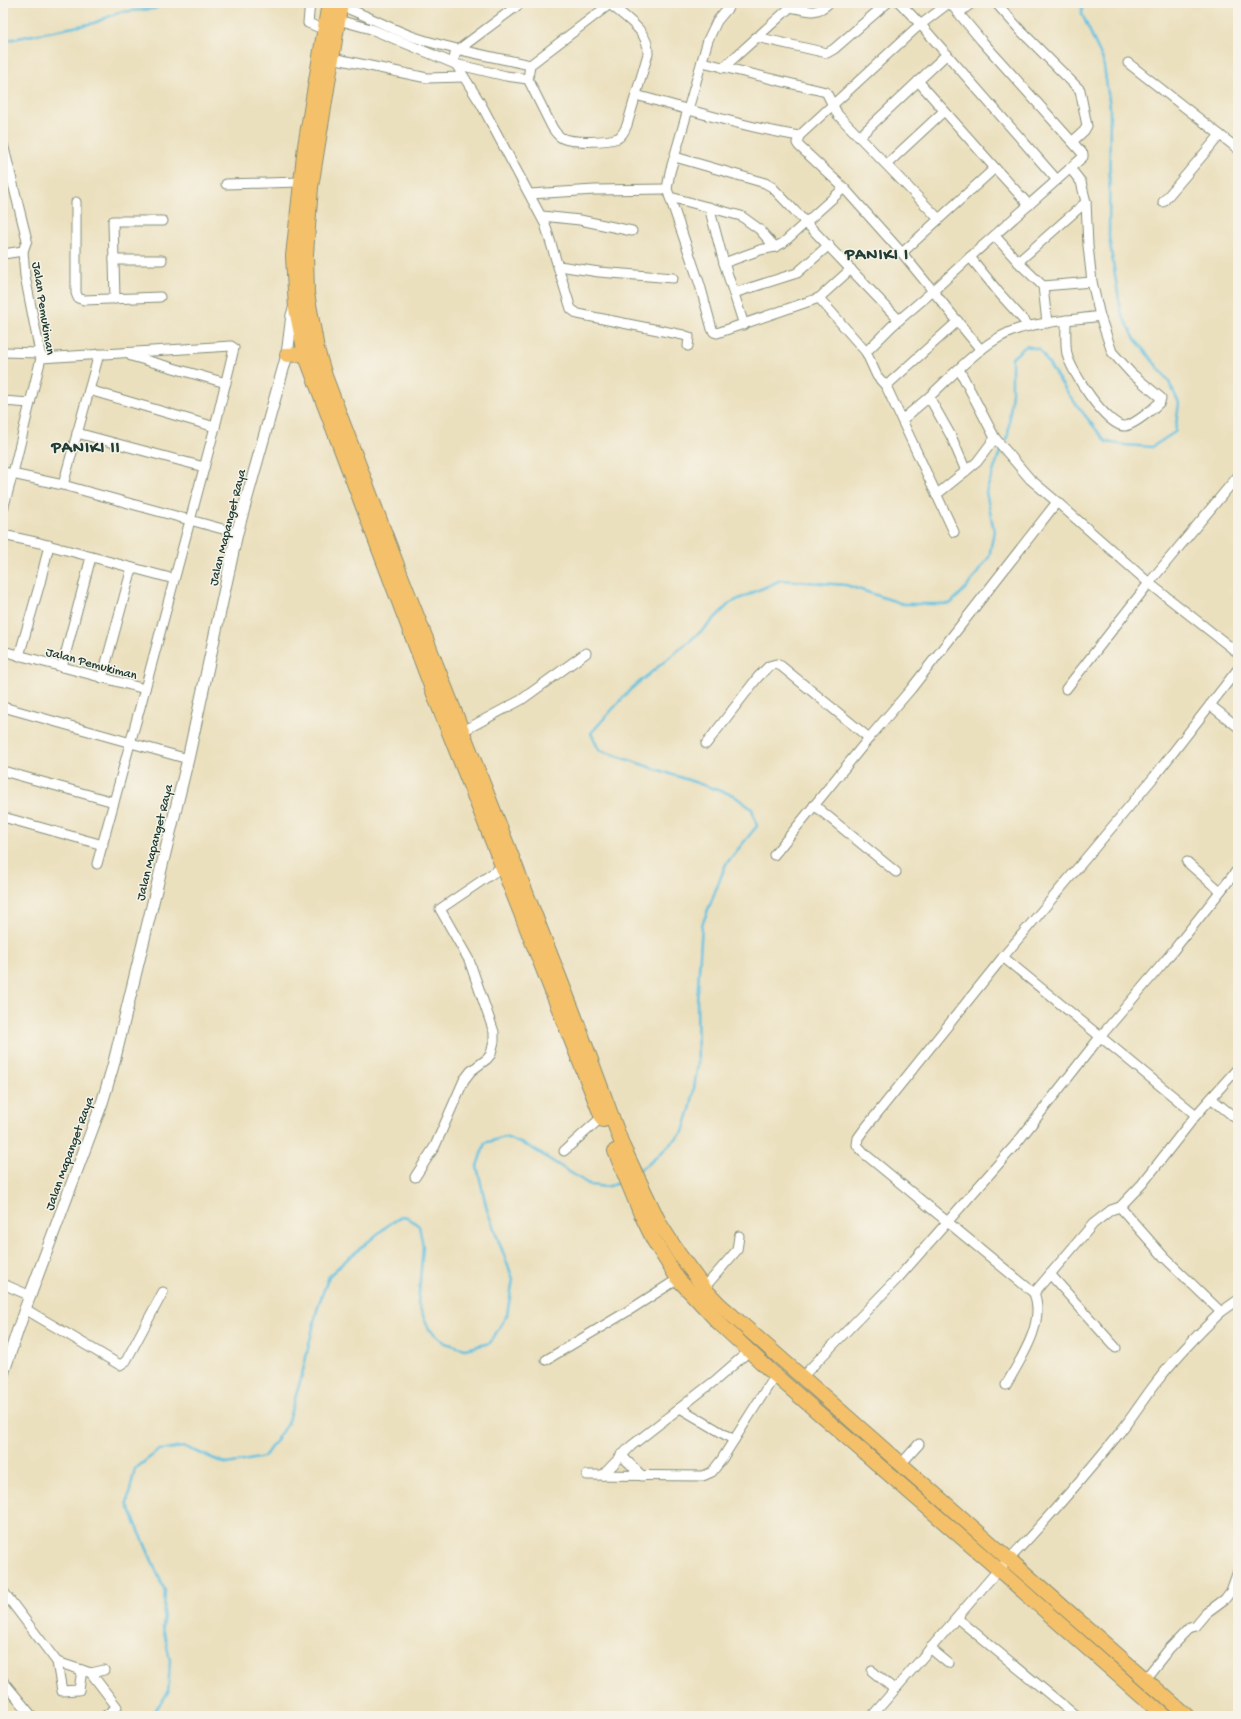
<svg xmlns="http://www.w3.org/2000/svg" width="1241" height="1719" font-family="'Gochi Hand',sans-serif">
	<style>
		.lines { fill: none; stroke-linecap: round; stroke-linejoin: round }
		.stream { stroke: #63c1e1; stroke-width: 2.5 }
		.minor-casing { stroke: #858e79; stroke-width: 11 }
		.tertiary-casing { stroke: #858e79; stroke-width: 13 }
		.trunk-casing { stroke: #858e79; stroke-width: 16 }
		.minor { stroke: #fff; stroke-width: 9 }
		.tertiary { stroke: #fff; stroke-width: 11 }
		.trunk { stroke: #f4c16a; stroke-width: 14 }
		.labels { text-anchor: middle; stroke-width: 3; stroke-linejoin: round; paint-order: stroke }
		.street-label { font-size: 13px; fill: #1f3d34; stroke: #f7f3e8 }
		.district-label { font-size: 17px; font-weight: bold; letter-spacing: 1px; fill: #1f3d34; stroke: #f7f3e8 }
	</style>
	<rect width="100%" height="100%" fill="#f7f3e8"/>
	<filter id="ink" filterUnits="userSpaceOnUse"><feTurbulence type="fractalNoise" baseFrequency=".025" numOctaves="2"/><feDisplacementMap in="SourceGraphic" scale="8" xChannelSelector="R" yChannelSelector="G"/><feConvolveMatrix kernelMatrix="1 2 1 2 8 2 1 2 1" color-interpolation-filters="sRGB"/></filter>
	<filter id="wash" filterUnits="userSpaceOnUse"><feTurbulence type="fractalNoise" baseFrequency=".012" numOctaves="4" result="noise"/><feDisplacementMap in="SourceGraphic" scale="16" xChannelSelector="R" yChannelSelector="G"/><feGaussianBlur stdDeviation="0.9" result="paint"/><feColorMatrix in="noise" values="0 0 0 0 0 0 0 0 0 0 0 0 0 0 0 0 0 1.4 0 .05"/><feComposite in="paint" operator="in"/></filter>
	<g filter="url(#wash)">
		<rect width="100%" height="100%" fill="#ebe0be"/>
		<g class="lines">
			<g class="stream">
				<path d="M 3,41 L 94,23 L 120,12 L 153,9 L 168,3"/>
				<path d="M 639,1170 L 652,1161 L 683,1132 L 691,1106 L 698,1064 L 697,1001 L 702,925 L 726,864 L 757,826 L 752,809 L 733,795 L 599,750 L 591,733 L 631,689 L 704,629 L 730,603 L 781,580 L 846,585 L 903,604 L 950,604 L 967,587 L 989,557 L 994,531 L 986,492 L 999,455 L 1008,435 L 1012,392 L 1012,358 L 1026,346 L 1039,349 L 1069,395 L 1106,442 L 1125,445 L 1152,447 L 1175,432 L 1179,403 L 1168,380 L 1135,339 L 1121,313 L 1109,237 L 1110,107 L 1103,60 L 1082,14 L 1082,3"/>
				<path d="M 151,1716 L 168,1693 L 170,1660 L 163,1628 L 165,1591 L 127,1503 L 135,1469 L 159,1450 L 185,1447 L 227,1464 L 264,1457 L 287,1424 L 301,1379 L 318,1306 L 329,1276 L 345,1261 L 387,1226 L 402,1216 L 407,1217 L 419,1226 L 423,1246 L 418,1304 L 429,1329 L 445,1343 L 465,1349 L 490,1343 L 507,1315 L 513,1279 L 487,1210 L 477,1166 L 485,1143 L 505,1137 L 530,1147 L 590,1185 L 606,1187 L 622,1182"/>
			</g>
		</g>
	</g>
	<g filter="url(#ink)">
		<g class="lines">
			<g class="minor-casing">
				<g id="minor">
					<path d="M 310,3 L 308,23 L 325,30"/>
					<path d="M 521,3 L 458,50 L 455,54 L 454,61 L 481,104 L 545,224 L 571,309 L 578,314 L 683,335 L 689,337 L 688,346"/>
					<path d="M 609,3 L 610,4 C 625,17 650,32 648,54 L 627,125 C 625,130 623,135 618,138 C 608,142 572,143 562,138 C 558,136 555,132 552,127 L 528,79 L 530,65 L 610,4"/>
					<path d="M 732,3 L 717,21 L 708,40 L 670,172 L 667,189 L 700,285 L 712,329 L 714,332 L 717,333 L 819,298 L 851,269"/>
					<path d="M 900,3 L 921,25 L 1057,180"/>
					<path d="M 950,3 L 981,40 L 1083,154 L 1083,157 L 970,257 L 1000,294 L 1029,326"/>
					<path d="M 996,3 L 1021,31 L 1080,90 L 1087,126 L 1084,131 L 1073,141"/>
					<path d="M 341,6 C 366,15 389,28 414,37 C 451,50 491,56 530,65"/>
					<path d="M 790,7 C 807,10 815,16 829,3"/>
					<path d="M 959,13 L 972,3"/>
					<path d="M 338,20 L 371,29 L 455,64 L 506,76 L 528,79"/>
					<path d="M 756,37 L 827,53 L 834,49 L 887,3"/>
					<path d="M 332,58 L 427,78 L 464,77"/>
					<path d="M 702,62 L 826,92 L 838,115 L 939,219 L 995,168 L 1029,205"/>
					<path d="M 1128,63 L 1238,149"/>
					<path d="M 723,68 L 795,3"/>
					<path d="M 918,81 L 995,168"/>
					<path d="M 636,95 C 690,110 744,127 799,136 L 915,29 L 949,3"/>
					<path d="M 859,137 L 947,54"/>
					<path d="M 3,144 L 27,240 L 23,251 L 3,254"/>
					<path d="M 675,157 L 765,183 L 772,187 L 899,320"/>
					<path d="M 887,164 L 944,111"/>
					<path d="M 226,184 L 300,182"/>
					<path d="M 844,188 L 902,253"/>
					<path d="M 530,194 L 595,190 L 667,189"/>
					<path d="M 670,197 L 741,216 L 759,229 L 775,247"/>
					<path d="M 76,202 L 76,293 L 78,298 L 84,300 L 160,297"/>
					<path d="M 1163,202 L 1220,135"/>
					<path d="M 709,207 L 724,263"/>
					<path d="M 542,216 L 580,220 L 632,231"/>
					<path d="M 939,219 L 902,253 L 933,291 L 892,326 L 866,352 L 877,376 L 886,386 L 954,532"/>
					<path d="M 995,236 L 1021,265 L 1043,286 L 1092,282"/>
					<path d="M 970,257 L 933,291 L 981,350"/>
					<path d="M 114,260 L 162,260"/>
					<path d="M 1018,262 L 1086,202 L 1081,182 L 1070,168"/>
					<path d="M 559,266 L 599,272 L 673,278"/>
					<path d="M 1043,286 L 1047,323"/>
					<path d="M 734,293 L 797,273 L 829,245"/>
					<path d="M 819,298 L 866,352"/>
					<path d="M 115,299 L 113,221 L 163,221"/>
					<path d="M 1066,320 C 1066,331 1065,343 1067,354 C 1070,370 1107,427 1125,426 C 1134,425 1153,409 1160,402 L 1161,398 L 1131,373 L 1112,352 L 1100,316 L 1092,282 L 1088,246 L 1086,202"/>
					<path d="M 744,325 L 724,263 L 760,250 L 775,247 L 783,243 L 844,188 L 799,146 L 797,143 L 799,136"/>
					<path d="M 3,352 L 40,353"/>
					<path d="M 131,356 L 226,383"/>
					<path d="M 41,358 L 231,346 L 234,348 L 215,427 L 145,689"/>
					<path d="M 886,386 L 958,321"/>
					<path d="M 89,390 L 215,427"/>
					<path d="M 929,397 C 954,374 985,339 1018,329 C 1044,321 1073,320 1100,316"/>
					<path d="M 3,401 L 30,403"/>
					<path d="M 902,420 L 929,397 L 951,436 L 966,471"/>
					<path d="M 77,433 L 204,467"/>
					<path d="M 995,438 L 1030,479 L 1057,502"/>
					<path d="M 3,472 L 63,485 L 237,533"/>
					<path d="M 63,485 L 99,354"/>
					<path d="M 936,495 L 977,462 L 995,438 L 959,369"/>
					<path d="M 3,509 L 13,473 L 41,358 L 25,276 L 23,251"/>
					<path d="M 3,535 L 40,543 L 174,579"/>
					<path d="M 3,651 L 145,689 L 97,864"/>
					<path d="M 19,656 L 40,583 L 49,545"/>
					<path d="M 62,667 L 91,557"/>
					<path d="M 102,678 L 132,568"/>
					<path d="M 1066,689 L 1149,583 L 1238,476"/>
					<path d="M 1210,705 L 1238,727"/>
					<path d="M 3,707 L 188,759"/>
					<path d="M 463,731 L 521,700 L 586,653"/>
					<path d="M 706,744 L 758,677 L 769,666 L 776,664 L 781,666 L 869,738"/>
					<path d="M 3,771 L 114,802"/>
					<path d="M 814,805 L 896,872"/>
					<path d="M 3,817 L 103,845"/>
					<path d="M 774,855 L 869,738 L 911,689 L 1057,502 L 1149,583 L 1238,653"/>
					<path d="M 1187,862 L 1220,891"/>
					<path d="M 1003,957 L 1196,1115 L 1142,1184 L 1120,1207 L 1111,1210 L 1093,1224 L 1034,1293 L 866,1155 L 857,1145 L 858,1138 L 863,1131 Z"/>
					<path d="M 1003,957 L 1154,777 L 1238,669"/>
					<path d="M 1212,1099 L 1238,1120"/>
					<path d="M 1196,1115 L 1238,1068"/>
					<path d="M 564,1151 L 602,1117"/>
					<path d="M 415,1177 L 435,1146 L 464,1080 L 471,1071 L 487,1059 L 491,1054 L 494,1041 L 494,1032 L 469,960 L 440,909 L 502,867"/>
					<path d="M 1120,1207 L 1164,1257 L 1221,1312 L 1238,1300"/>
					<path d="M 1050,1274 L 1116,1348"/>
					<path d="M 3,1284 L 31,1296"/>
					<path d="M 704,1288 L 737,1250 L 739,1236"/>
					<path d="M 25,1309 L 120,1365 L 126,1361 L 163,1292"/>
					<path d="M 546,1360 L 628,1311 L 678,1279"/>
					<path d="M 801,1378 L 899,1277 L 1016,1144 L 1100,1037 L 1165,961 L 1238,869"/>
					<path d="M 1006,1385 C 1020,1360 1046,1323 1034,1293"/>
					<path d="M 680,1408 L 734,1440"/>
					<path d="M 621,1455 L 642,1476"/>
					<path d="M 901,1464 L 919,1444"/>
					<path d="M 587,1475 L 703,1476 L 712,1472 L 722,1459 L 775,1375"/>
					<path d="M 603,1475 L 631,1446 L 717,1379 L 748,1352"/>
					<path d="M 3,1591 L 57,1662 L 91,1673"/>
					<path d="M 957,1618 L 1076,1716"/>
					<path d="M 930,1648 L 948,1663"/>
					<path d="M 57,1662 L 62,1691 L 79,1690 L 82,1670"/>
					<path d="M 104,1670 L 91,1673 L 117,1707 L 105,1716"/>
					<path d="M 872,1671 L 894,1689"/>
					<path d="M 1145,1679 L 1169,1649 L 1190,1627 L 1195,1626 L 1206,1613 L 1225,1599 L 1231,1591 L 1238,1571"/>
					<path d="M 3,1681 L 32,1716"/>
					<path d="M 872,1716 L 992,1577 C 1036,1532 1078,1484 1117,1436 C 1131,1419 1142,1401 1155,1384 C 1175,1358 1197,1335 1221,1312"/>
				</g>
			</g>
			<g class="tertiary-casing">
				<path id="tertiary" d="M 3,1374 L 25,1309 L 102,1103 L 113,1066 L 188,759 L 237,533 L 287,355 L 292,315 L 294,309 L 298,309"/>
			</g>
			<g class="trunk-casing">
				<g id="trunk">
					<path d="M 329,3 L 305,146 L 293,256 L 296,309 L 305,354 L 437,702 L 603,1120"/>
					<path d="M 341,3 L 311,187 L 306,254 L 307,293 L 317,349 L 325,376 L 400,573 L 575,1017 L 623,1147 L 660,1224 L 679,1254 L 704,1288 L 718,1303 L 1187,1716"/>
					<path d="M 287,355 L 305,354"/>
					<path d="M 615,1151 L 640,1212 L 654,1241 L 678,1279 L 719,1323 L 775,1375 L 999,1570 L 1164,1716"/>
				</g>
			</g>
			<use href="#minor" class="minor"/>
			<use href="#tertiary" class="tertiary"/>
			<use href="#trunk" class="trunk"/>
		</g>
	</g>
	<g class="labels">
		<g class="street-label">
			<text transform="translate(45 308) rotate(81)" y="5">Jalan Pemukiman</text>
			<text transform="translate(226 527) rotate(-76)" y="5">Jalan Mapanget Raya</text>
			<text transform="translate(92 662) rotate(15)" y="5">Jalan Pemukiman</text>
			<text transform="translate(153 842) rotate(-76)" y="5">Jalan Mapanget Raya</text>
			<text transform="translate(68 1153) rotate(-70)" y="5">Jalan Mapanget Raya</text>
		</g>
		<g class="district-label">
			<text x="877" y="259">PANIKI I</text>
			<text x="86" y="452">PANIKI II</text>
		</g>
	</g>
	<rect width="1241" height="1719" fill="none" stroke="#f7f3e8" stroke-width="16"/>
</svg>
